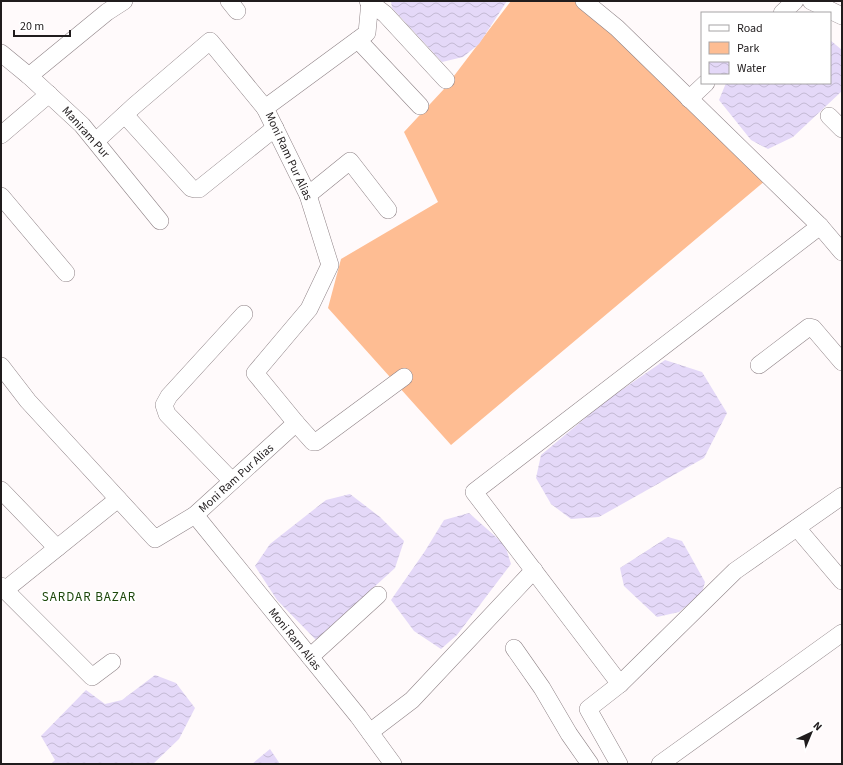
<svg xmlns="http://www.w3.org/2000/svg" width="843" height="765" font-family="'Source Sans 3',sans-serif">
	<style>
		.green { fill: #febd93 }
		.water { fill: url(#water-waves) }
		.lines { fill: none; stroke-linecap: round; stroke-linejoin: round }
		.minor-casing { stroke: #8f8387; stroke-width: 18 }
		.minor { stroke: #fff; stroke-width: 17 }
		.labels { text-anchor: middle; stroke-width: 3.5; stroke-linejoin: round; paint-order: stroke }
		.street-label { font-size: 12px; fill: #201c1d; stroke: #fff }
		.neighbourhood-label { font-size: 13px; letter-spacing: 1px; fill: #1d480c; stroke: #fff }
	</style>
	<defs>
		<pattern id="water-waves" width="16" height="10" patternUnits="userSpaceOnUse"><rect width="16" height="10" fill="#e4d8f8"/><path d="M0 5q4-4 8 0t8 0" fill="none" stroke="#c3b9d4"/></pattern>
	</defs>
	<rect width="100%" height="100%" fill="#fffafb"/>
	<path class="green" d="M 511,1 L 576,1 L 613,29 L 765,181 L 451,445 L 328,308 L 341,259 L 438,202 L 404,132 L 444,89 Z"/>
	<g class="water">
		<path d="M 391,1 L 507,1 L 479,44 L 463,57 L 442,62 L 392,8 Z"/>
		<path d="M 830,40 L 842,50 L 842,91 L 793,137 L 768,149 L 751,140 L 719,100 L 726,83 L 830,83 Z"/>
		<path d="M 665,360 L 702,372 L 727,413 L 704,458 L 599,517 L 571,519 L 551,504 L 536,478 L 541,455 L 607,400 Z"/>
		<path d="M 350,494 L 380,517 L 404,541 L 395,568 L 316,640 L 277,600 L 255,566 L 270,544 L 326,500 Z"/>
		<path d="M 469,513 L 505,545 L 511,564 L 457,635 L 441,649 L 414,631 L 391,600 L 425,551 L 444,520 Z"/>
		<path d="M 668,537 L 682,541 L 705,582 L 702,593 L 679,612 L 657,617 L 624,586 L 620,568 Z"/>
		<path d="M 155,675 L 176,683 L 195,708 L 179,739 L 153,764 L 51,764 L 55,760 L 41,736 L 86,690 L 105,704 L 122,700 Z"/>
		<path d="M 270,749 L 280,764 L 252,764 Z"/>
	</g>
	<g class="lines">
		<g class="minor-casing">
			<g id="minor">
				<path d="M 229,1 L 237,11"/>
				<path d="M 368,1 L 385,14 L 446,80"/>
				<path d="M 584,1 L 617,28 L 820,226 L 842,252"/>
				<path d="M 811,1 L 842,16"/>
				<path d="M 782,13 L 795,1"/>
				<path d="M 358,40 L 420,106"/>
				<path d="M 1,53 L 29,76 L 82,125 L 160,221"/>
				<path d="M 29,76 L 107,12 L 124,1"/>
				<path d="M 689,99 L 706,83"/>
				<path d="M 125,115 L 191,188 L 195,189 L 199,189 L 275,128"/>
				<path d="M 829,116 L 842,129"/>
				<path d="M 1,135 L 49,94"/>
				<path d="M 96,141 L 134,106 L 210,41 L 265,108"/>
				<path d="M 308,195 L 350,161 L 388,210"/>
				<path d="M 1,196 L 66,273"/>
				<path d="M 759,365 L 809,327 L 813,328 L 842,362"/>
				<path d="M 1,366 L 28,401 L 155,539 L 195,515 L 296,423 L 255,373 L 309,309 L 330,265 L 308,195 L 265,108 L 367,33 L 370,1"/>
				<path d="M 296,423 L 313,442 L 316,442 L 404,377"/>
				<path d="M 232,481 L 167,414 L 164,405 L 169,396 L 244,314"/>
				<path d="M 1,490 L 57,548"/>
				<path d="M 195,515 L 358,716 L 393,764"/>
				<path d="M 797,528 L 842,581"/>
				<path d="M 1,586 L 92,677 L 112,662"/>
				<path d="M 5,590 L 118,499"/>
				<path d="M 514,648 L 542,688 L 569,734 L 590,764"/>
				<path d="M 310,657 L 378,595"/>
				<path d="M 620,684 L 474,492 L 820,226"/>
				<path d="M 370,732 L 412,700 L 534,570"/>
				<path d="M 619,764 L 588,709 L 620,684 L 735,571 L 842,496"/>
				<path d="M 660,764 L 842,633"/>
			</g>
		</g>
		<use href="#minor" class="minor"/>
	</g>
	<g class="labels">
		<g class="street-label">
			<text transform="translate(86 132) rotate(48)" y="4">Maniram Pur</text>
			<text transform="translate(289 156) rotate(65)" y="4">Moni Ram Pur Alias</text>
			<text transform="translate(236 478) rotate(-42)" y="4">Moni Ram Pur Alias</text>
			<text transform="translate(295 639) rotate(51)" y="4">Moni Ram Alias</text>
		</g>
		<g class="neighbourhood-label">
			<text x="89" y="601">SARDAR BAZAR</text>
		</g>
	</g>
	<rect width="843" height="765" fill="none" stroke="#201c1d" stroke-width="4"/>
	<rect x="701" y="12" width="130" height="72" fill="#ffffff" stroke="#a6a4a5"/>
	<rect x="709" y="25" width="20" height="6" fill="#ffffff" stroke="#a6a4a5"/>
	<text x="737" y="32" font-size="12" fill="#201c1d">Road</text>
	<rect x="709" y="42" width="20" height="12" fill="#febd93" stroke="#a6a4a5"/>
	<text x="737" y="52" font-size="12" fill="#201c1d">Park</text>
	<rect x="709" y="62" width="20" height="12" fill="url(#water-waves)" stroke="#a6a4a5"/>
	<text x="737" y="72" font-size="12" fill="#201c1d">Water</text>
	<g transform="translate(811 733) rotate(44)" stroke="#ffffff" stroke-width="3" paint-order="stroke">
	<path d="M0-3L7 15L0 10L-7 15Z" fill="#201c1d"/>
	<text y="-6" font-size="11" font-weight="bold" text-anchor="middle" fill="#201c1d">N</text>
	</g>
	<path d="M14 30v6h56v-6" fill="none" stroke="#201c1d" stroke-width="2"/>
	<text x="20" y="30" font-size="12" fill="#201c1d" stroke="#ffffff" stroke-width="3" paint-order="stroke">20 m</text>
</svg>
